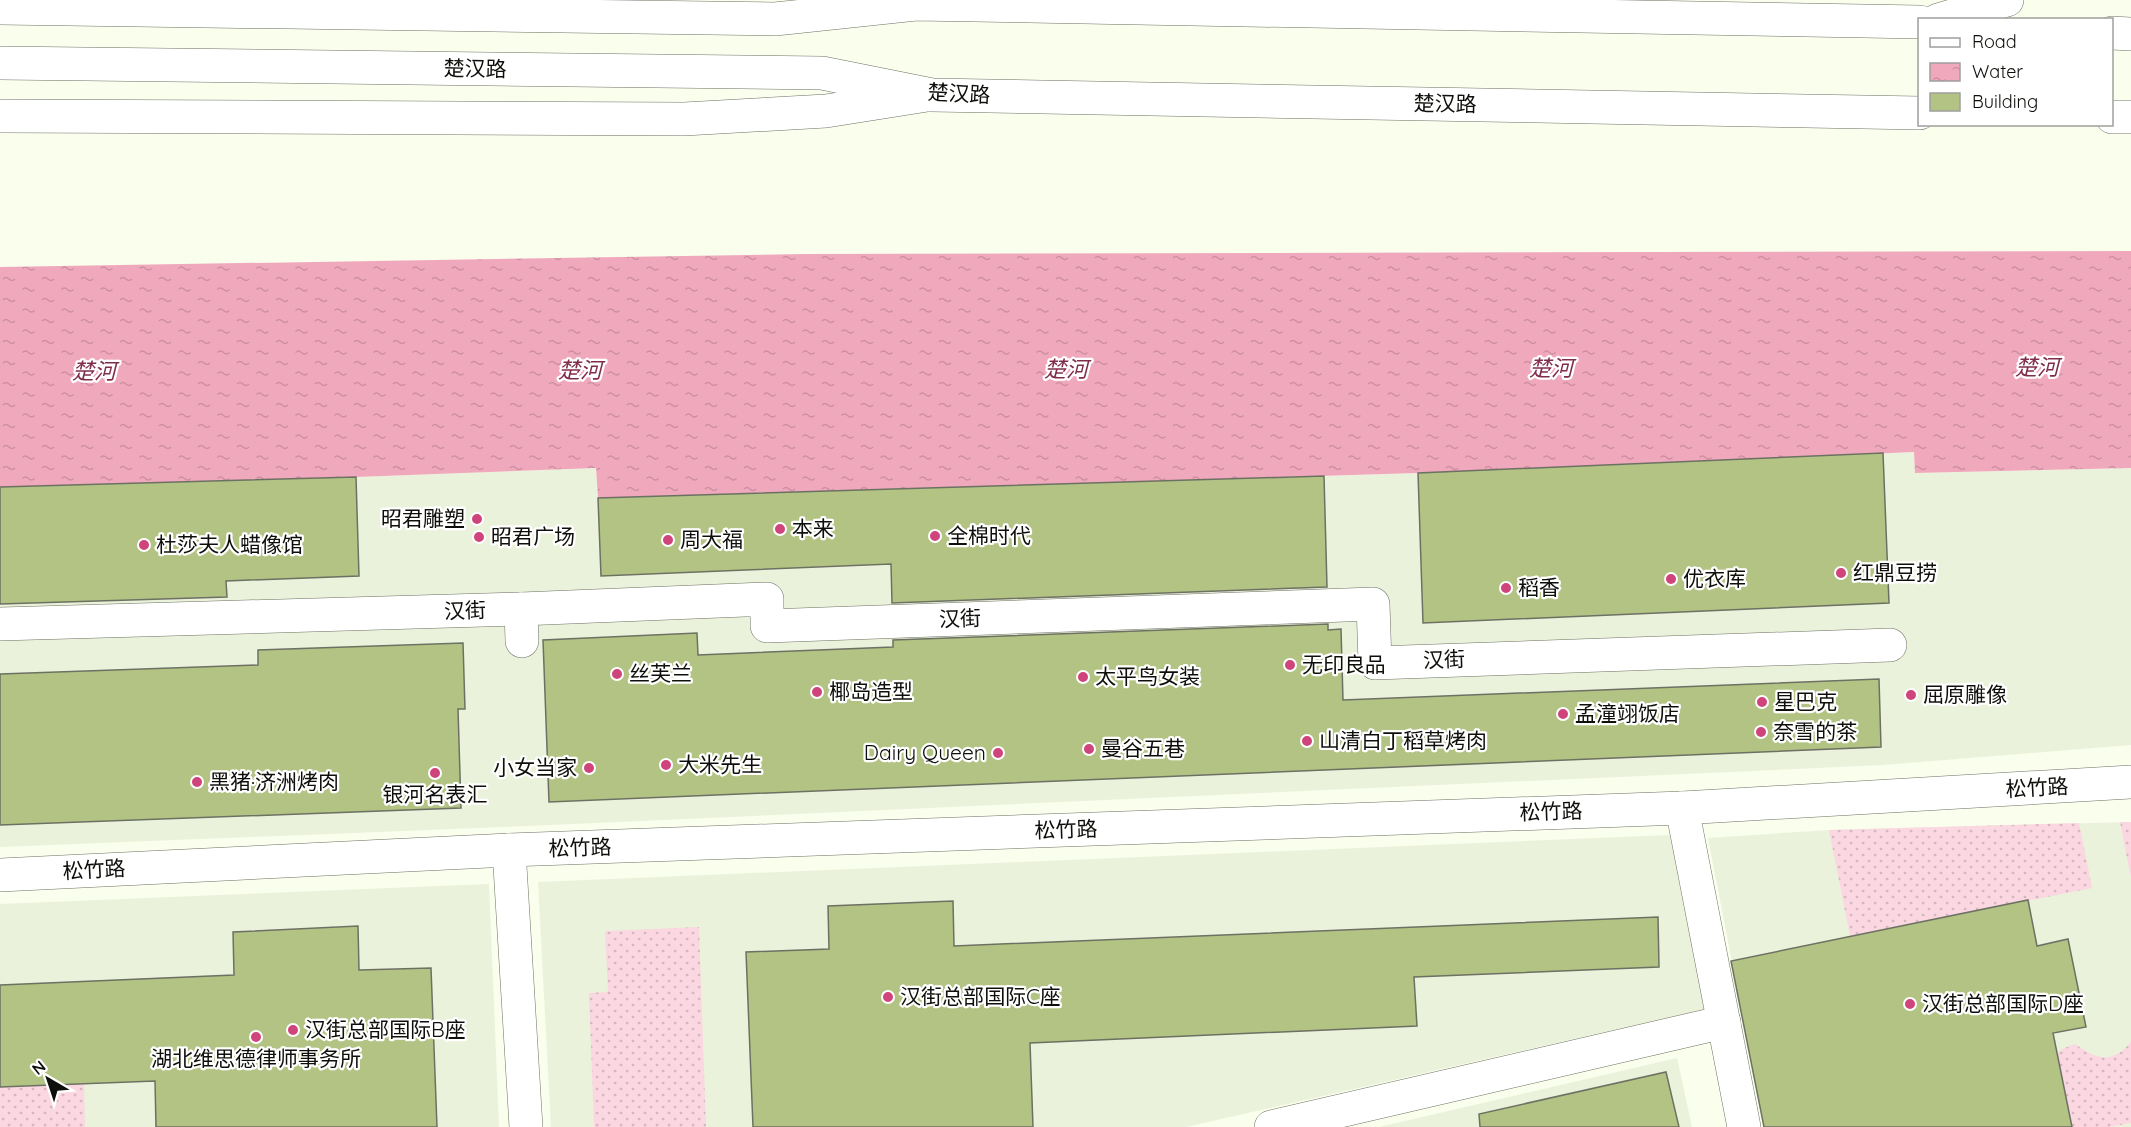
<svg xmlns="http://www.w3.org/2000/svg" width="2131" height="1127" font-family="Quicksand,'Noto Sans SC',sans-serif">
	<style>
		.built { fill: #ebf2db }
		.grass { fill: url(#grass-dots) }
		.water { fill: url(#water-ripples) }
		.building { fill: #b2c383; stroke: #6d7163; stroke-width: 1.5 }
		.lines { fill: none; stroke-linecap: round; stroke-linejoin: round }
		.street-casing { stroke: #6d7163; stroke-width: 34 }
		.secondary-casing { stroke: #6d7163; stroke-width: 34 }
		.primary-casing { stroke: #6d7163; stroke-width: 34 }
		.street { stroke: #fff; stroke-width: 33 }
		.secondary { stroke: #fff; stroke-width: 33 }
		.primary { stroke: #fff; stroke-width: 33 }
		.poi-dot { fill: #cf447a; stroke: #fff; stroke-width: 2 }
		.labels { text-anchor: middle; stroke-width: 4.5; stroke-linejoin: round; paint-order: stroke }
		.street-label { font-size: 21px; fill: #0e0f0a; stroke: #fff }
		.poi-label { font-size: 21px; fill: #0e0f0a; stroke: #fff; text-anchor: start }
		.water-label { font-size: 22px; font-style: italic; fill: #802d4c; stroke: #fff }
	</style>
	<defs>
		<pattern id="grass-dots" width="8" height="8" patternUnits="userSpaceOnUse" patternTransform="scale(1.5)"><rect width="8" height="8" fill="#fad7e1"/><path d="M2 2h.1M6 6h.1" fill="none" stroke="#d5b7c0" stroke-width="1.8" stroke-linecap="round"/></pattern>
		<pattern id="water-ripples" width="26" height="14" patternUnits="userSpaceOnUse" patternTransform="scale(1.5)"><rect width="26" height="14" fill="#f0a8bd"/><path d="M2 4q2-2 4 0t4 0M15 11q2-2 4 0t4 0" fill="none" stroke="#cd8fa1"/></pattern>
	</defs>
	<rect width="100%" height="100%" fill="#f9feed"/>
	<g class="built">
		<path d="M 1914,452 L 1915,473 L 2131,468 L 2131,745 L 1883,765 L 528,826 L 0,847 L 0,487 L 356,477 L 596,468 L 598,498 L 1418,473 Z"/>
		<path d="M 2131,822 L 2131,1127 L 1764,1127 L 1708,838 L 1829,830 Z"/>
		<path d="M 1671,835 L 1706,1009 L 1186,1127 L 551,1127 L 538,882 Z"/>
		<path d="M 489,884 L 499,1127 L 0,1127 L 0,904 Z"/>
		<path d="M 1677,1058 L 1692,1127 L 1379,1127 Z"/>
	</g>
	<g class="grass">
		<path d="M 2120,822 L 2131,822 L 2131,876 L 2130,873 Z"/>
		<path d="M 2079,823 L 2092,888 L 1850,936 L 1829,830 Z"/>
		<path d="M 699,927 L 706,1127 L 594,1127 L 589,993 L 608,992 L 605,931 Z"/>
		<path d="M 2131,1042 L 2131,1123 L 2109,1127 L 2072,1127 L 2057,1055 L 2062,1049 L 2075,1044 C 2096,1059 2112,1065 2131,1042 Z"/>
		<path d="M 84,1083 L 85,1127 L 0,1127 L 0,1087 Z"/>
	</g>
	<path class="water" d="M 2131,251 L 2131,468 L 1915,473 L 1914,452 L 1418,473 L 598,498 L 596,468 L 356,477 L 0,487 L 0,267 L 806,254 Z"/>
	<g class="building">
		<path d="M 1883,453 L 1889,603 L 1423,623 L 1418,473 Z"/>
		<path d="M 1324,476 L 1327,587 L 892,603 L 891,564 L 601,576 L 598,498 Z"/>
		<path d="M 356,477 L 359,576 L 226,581 L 227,597 L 0,604 L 0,487 Z"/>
		<path d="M 1328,624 L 1328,630 L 1341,629 L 1343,700 L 1879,679 L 1881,747 L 549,802 L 543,640 L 697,633 L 698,655 L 893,647 L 893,640 Z"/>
		<path d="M 463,643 L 465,709 L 458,709 L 461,808 L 0,825 L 0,674 L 258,665 L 258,650 Z"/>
		<path d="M 2028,900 L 2037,946 L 2068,939 L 2086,1027 L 2053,1033 L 2072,1127 L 1764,1127 L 1731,961 Z"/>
		<path d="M 953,901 L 954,946 L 1658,917 L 1659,967 L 1414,977 L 1417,1026 L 1030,1043 L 1033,1127 L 753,1127 L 746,952 L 829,949 L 828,906 Z"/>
		<path d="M 358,926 L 359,970 L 431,968 L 437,1127 L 156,1127 L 155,1081 L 0,1087 L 0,985 L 234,975 L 233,932 Z"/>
		<path d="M 1666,1072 L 1679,1127 L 1480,1127 L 1479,1114 Z"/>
	</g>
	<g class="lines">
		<g class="street-casing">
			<g id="street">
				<path d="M 521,609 L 522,641"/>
				<path d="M 0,624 L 521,609 L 767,599 L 767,626 L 1373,604 L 1375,663 L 1890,645"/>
				<path d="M 1682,808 L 1744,1127"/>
				<path d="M 509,850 L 526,1127"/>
				<path d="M 1271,1127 L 1724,1022"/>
			</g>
		</g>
		<g class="secondary-casing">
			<g id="secondary">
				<path d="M 0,116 L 684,119 L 826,111 L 927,95"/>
				<path d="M 0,875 L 509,850 L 1682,808 L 2131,782"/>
			</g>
		</g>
		<g class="primary-casing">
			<g id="primary">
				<path d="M 0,8 L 775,19 L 916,4 L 1920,22"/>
				<path d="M 1938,20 L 2007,0"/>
				<path d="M 2112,33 L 2131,34"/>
				<path d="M 0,63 L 822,73 L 932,95 L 1920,113"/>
				<path d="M 2112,117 L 2131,117"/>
			</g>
		</g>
		<use href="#street" class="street"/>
		<use href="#secondary" class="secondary"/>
		<use href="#primary" class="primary"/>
	</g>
	<g class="poi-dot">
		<circle cx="477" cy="519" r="6"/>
		<circle cx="780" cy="529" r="6"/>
		<circle cx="935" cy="536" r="6"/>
		<circle cx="479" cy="537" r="6"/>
		<circle cx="668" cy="540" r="6"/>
		<circle cx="144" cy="545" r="6"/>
		<circle cx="1841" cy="573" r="6"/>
		<circle cx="1671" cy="579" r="6"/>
		<circle cx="1506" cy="588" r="6"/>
		<circle cx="1290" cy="665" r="6"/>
		<circle cx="617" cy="674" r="6"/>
		<circle cx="1083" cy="677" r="6"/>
		<circle cx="817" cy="692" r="6"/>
		<circle cx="1911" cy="695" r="6"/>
		<circle cx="1762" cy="702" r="6"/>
		<circle cx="1563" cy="714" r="6"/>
		<circle cx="1761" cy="732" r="6"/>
		<circle cx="1307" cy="741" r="6"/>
		<circle cx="1089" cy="749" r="6"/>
		<circle cx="998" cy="753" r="6"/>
		<circle cx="666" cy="765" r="6"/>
		<circle cx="589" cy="768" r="6"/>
		<circle cx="435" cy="773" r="6"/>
		<circle cx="197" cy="782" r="6"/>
		<circle cx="888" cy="997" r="6"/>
		<circle cx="1910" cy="1004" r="6"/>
		<circle cx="293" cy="1030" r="6"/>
		<circle cx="256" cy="1037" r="6"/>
	</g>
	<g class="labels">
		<g class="street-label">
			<text transform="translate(475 69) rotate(1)" y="7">楚汉路</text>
			<text transform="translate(959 94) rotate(3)" y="7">楚汉路</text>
			<text transform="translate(1445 104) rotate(1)" y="7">楚汉路</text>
			<text transform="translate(465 611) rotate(-2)" y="7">汉街</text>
			<text transform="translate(960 619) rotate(-2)" y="7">汉街</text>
			<text transform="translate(1444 660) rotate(-2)" y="7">汉街</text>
			<text transform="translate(2037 788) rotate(-3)" y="7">松竹路</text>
			<text transform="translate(1551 812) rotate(-2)" y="7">松竹路</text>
			<text transform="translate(1066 830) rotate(-2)" y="7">松竹路</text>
			<text transform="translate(580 848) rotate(-2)" y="7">松竹路</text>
			<text transform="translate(94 870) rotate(-3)" y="7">松竹路</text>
		</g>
		<g class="poi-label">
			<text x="465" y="526" text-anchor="end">昭君雕塑</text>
			<text x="792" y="536">本来</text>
			<text x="947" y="543">全棉时代</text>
			<text x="491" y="544">昭君广场</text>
			<text x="680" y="547">周大福</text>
			<text x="156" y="552">杜莎夫人蜡像馆</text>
			<text x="1853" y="580">红鼎豆捞</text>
			<text x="1683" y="586">优衣库</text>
			<text x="1518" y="595">稻香</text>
			<text x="1302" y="672">无印良品</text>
			<text x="629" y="681">丝芙兰</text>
			<text x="1095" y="684">太平鸟女装</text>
			<text x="829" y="699">椰岛造型</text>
			<text x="1923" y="702">屈原雕像</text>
			<text x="1774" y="709">星巴克</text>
			<text x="1575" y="721">孟潼翊饭店</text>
			<text x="1773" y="739">奈雪的茶</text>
			<text x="1319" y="748">山清白丁稻草烤肉</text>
			<text x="1101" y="756">曼谷五巷</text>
			<text x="986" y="760" text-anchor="end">Dairy Queen</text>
			<text x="678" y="772">大米先生</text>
			<text x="577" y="775" text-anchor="end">小女当家</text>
			<text x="209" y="789">黑猪·济洲烤肉</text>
			<text x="435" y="802" text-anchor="middle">银河名表汇</text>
			<text x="900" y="1004">汉街总部国际C座</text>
			<text x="1922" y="1011">汉街总部国际D座</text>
			<text x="305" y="1037">汉街总部国际B座</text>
			<text x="256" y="1066" text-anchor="middle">湖北维思德律师事务所</text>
		</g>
		<g class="water-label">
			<text x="2037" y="375">楚河</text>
			<text x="1551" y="376">楚河</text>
			<text x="1066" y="377">楚河</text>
			<text x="580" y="378">楚河</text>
			<text x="94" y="379">楚河</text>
		</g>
	</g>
	<rect x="1918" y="18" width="195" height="108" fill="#ffffff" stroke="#9f9f9d" stroke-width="1.5"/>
	<rect x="1930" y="38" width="30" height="9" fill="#ffffff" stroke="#9f9f9d" stroke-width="1.5"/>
	<text x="1972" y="48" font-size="18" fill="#0e0f0a">Road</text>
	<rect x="1930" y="63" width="30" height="18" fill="url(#water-ripples)" stroke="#9f9f9d" stroke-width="1.5"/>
	<text x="1972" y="78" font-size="18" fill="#0e0f0a">Water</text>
	<rect x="1930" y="93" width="30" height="18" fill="#b2c383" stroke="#9f9f9d" stroke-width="1.5"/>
	<text x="1972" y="108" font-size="18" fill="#0e0f0a">Building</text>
	<g transform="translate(48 1079) rotate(321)" stroke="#ffffff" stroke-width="4.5" paint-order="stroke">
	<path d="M0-4.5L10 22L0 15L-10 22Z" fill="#0e0f0a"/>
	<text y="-9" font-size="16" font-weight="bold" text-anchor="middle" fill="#0e0f0a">N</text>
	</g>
</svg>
